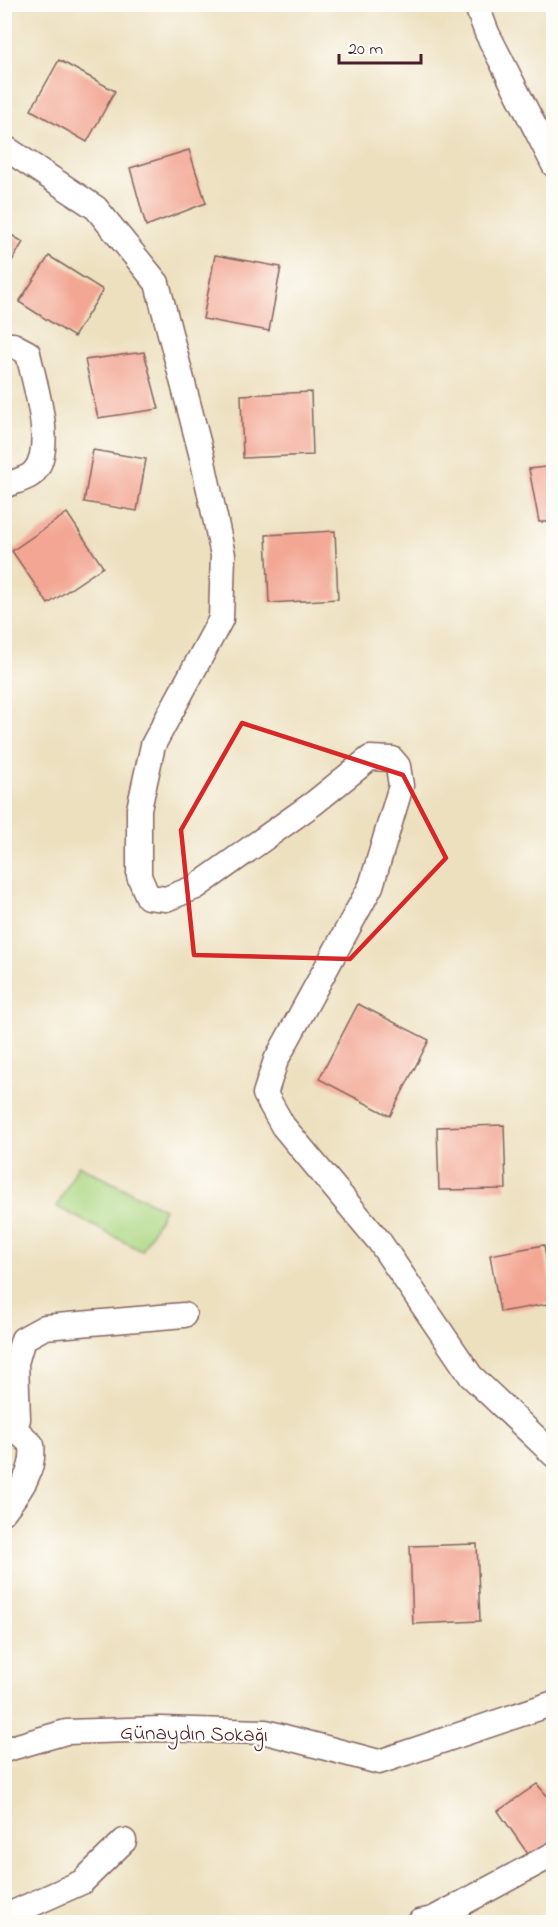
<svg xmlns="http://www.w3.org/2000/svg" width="558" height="1927" font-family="'Indie Flower',sans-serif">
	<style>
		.park { fill: #acd783; stroke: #7b7b57; stroke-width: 1.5 }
		.building { fill: #f3a693 }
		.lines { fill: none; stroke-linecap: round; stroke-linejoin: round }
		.minor-casing { stroke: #83635f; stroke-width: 27 }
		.path { stroke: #83635f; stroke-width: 4; stroke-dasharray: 4.5 4.5; stroke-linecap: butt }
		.minor { stroke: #fff; stroke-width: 24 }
		.marked { fill: none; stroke: #d62828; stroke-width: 4.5; stroke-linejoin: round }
		.labels { text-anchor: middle; stroke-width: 4.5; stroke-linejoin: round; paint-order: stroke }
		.street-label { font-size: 21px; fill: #4a1f2b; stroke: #fdfcf7 }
	</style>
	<rect width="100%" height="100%" fill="#fdfcf7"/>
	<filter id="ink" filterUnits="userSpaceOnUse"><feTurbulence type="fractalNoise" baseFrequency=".0167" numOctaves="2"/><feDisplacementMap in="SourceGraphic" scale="12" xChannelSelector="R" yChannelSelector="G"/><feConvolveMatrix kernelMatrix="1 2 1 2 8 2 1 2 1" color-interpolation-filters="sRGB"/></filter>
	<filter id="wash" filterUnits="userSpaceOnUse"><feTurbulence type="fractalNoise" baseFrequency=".008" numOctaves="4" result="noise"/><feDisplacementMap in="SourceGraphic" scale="24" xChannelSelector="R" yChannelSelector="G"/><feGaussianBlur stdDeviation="1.35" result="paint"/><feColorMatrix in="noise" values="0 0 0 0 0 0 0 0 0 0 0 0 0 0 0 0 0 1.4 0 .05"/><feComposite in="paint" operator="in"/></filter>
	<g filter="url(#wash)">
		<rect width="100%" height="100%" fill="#ede0bf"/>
		<path class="park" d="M 78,1165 L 164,1209 L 142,1251 L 57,1207 Z"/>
		<g id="blocks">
			<g class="building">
				<path d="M 59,60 L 115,91 L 87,142 L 31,110 Z"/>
				<path d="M 189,150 L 206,203 L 146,226 L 130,168 Z"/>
				<path d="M 5,231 L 23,242 L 5,273 Z"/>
				<path d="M 215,255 L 281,267 L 269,331 L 203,319 Z"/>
				<path d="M 49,256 L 103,290 L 74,337 L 19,302 Z"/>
				<path d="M 144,352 L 159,409 L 98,418 L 85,360 Z"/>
				<path d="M 311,392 L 313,455 L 243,458 L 241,395 Z"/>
				<path d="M 93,450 L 146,459 L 137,511 L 84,502 Z"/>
				<path d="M 554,466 L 554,522 L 539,522 L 529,469 Z"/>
				<path d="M 67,513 L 103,567 L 48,604 L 12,551 Z"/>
				<path d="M 335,531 L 338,599 L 269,603 L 266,535 Z"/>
				<path d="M 358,1004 L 429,1040 L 390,1116 L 319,1079 Z"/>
				<path d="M 504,1125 L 506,1189 L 439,1190 L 437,1127 Z"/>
				<path d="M 544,1245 L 554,1303 L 500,1312 L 490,1255 Z"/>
				<path d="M 477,1544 L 480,1621 L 413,1624 L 410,1546 Z"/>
				<path d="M 537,1784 L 554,1804 L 554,1841 L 530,1857 L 498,1811 Z"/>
			</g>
		</g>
	</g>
	<g filter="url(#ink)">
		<use href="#blocks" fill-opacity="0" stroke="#83635f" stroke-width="1.5"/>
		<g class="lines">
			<g class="minor-casing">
				<g id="minor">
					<path d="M 476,4 L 487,33 L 554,165"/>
					<path d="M 4,147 L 96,208 L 157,283 L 202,457 L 223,555 L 221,619 L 153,745 L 139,809 L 139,876 L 148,897 L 166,899 L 196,887 L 314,803 L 370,758 L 392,759 L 398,766 L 401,786 L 371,886 L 276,1060 L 265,1094 L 283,1126 L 379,1241 L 471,1376 L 554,1455"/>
					<path d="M 4,345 L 13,345 L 28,353 C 34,383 56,447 34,472 C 28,479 13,482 4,486"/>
					<path d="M 4,1431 L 18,1419 L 16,1363 L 23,1339 L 45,1327 L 184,1315"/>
					<path d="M 4,1511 C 20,1491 35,1471 32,1445 L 11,1425"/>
					<path d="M 4,1750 L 66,1732 L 161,1729 L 266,1732 L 379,1762 L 554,1703"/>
					<path d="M 4,1917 L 82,1882 L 124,1841"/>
					<path d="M 420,1922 L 433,1919 L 554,1854"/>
				</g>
			</g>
			<path class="path" d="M 543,4 L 554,23"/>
			<use href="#minor" class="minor"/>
		</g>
	</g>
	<path class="marked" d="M 242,723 L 403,775 L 446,858 L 350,959 L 194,955 L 181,830 Z"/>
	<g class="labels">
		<g class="street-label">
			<text transform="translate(194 1733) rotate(1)" y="7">Günaydın Sokağı</text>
		</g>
	</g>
	<rect width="558" height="1927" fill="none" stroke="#fdfcf7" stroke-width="24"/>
	<path d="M339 54v9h82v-9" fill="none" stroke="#4a1f2b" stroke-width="3"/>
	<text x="348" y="54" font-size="18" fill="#4a1f2b" stroke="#fdfcf7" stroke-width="4.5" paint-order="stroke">20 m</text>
</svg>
